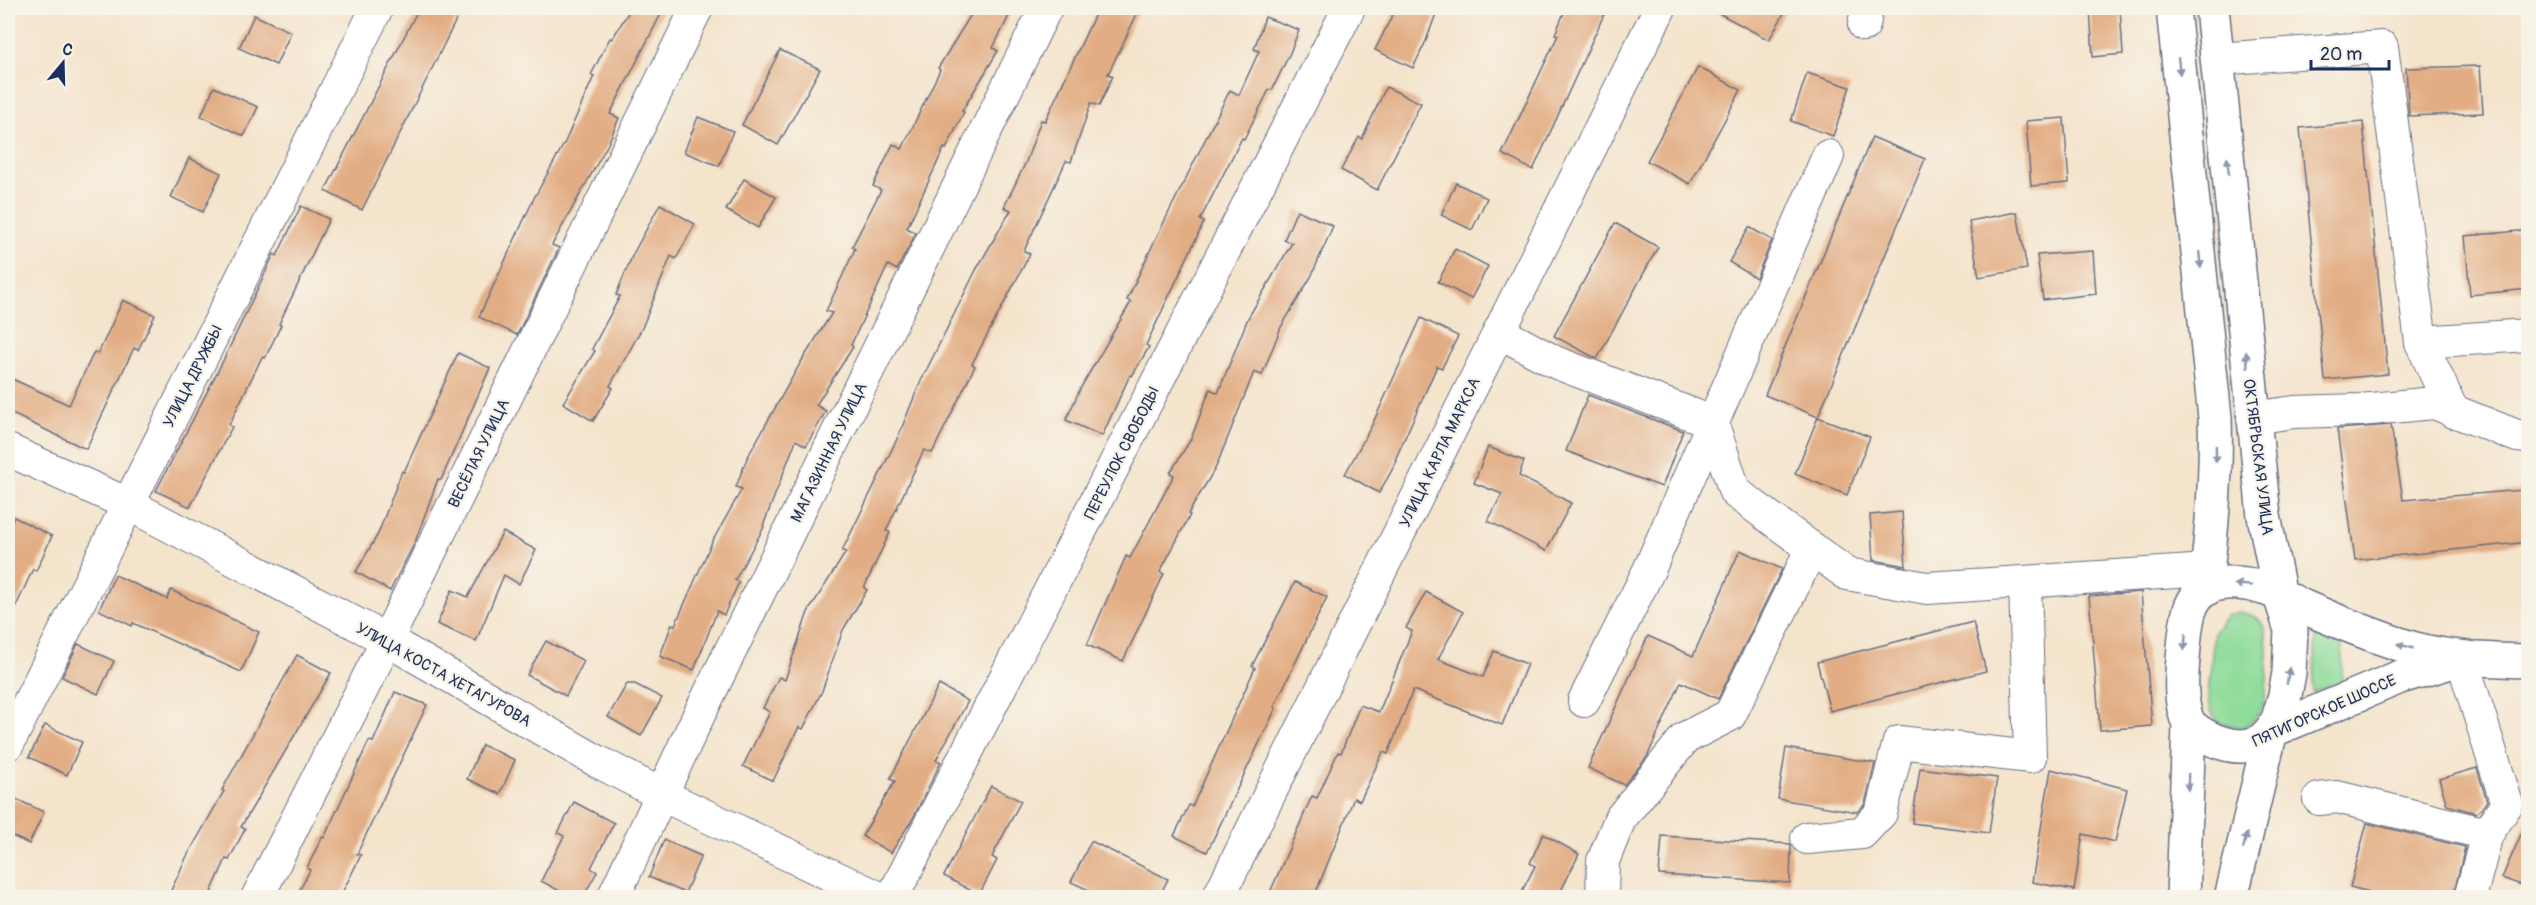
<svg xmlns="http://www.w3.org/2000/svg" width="2536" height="905" font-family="Pangolin,sans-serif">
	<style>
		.green { fill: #8edc9a; stroke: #54867c; stroke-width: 1.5 }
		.building { fill: #e2ad84 }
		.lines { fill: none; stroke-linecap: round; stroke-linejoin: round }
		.minor-casing { stroke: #676e84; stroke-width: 34 }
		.major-casing { stroke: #676e84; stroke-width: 36 }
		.minor { stroke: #fff; stroke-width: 32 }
		.major { stroke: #fff; stroke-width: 33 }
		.oneway { fill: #8d97ae }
		.labels { text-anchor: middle; stroke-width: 4.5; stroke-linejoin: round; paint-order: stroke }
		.street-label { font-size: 16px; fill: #1b2f5e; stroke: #f7f3e8 }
	</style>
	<rect width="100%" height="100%" fill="#f7f3e8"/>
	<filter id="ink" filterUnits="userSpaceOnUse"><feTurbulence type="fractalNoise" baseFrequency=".0167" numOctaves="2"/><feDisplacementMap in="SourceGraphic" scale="12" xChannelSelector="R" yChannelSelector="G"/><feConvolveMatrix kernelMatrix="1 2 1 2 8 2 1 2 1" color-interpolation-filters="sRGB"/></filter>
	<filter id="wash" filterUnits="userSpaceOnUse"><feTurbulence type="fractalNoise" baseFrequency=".008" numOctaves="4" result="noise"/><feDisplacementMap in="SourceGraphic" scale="24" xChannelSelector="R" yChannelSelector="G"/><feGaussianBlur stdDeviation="1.35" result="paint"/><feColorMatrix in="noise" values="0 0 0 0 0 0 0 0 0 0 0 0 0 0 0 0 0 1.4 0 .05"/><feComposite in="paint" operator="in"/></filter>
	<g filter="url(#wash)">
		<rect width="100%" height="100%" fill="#f4e4cc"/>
		<g class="green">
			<path d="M 2238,612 C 2248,614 2257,615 2262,624 C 2270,638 2268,694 2262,708 C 2258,717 2250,723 2242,728 L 2219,723 L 2212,713 L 2208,698 L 2214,632 L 2227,616 Z"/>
			<path d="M 2316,635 L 2342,643 L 2342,681 L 2313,693 Z"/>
		</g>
		<g id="blocks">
			<g class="building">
				<path d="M 419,8 L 444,8 L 459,14 L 362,210 L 325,191 Z"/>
				<path d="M 631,8 L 664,8 L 610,114 L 619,118 L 608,144 L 552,245 L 559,248 L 517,335 L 479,317 L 534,198 L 565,142 L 594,76 L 591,75 L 610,38 L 612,39 Z"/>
				<path d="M 975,8 L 1013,8 L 993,48 L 998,51 L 962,111 L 964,112 L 946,149 L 944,148 L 907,228 L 916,233 L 897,270 L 888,265 L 851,345 L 853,347 L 816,405 L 826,411 L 806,446 L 796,440 L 763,526 L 764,527 L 735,580 L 739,582 L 724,615 L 717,611 L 694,670 L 660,656 L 672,624 L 675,625 L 712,542 L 742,489 L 736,487 L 747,458 L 801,362 L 832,313 L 826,311 L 855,249 L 852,247 L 881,190 L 873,186 L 893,144 L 902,149 L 940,70 L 938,68 Z"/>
				<path d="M 1098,8 L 1140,8 L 1108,74 L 1113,76 L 1099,106 L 1091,103 L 1071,162 L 1066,161 L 1024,251 L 1030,254 L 972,364 L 975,366 L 932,453 L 924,450 L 886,531 L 890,532 L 864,588 L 867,590 L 843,630 L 822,691 L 803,729 L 799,727 L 773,781 L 743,766 L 770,712 L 763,708 L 779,677 L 785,680 L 808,612 L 846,552 L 842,551 L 898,437 L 919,385 L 976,270 L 1011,210 L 1004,207 L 1026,162 L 1041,120 L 1045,121 Z"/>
				<path d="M 1396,8 L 1438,8 L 1426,41 L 1413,68 L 1375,50 Z"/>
				<path d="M 1566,8 L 1607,8 L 1533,170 L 1502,154 L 1558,35 L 1555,34 Z"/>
				<path d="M 1709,8 L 1787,8 L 1769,40 Z"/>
				<path d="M 2090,8 L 2120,8 L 2123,54 L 2093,57 Z"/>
				<path d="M 254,15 L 291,32 L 276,65 L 239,48 Z"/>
				<path d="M 1265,17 L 1299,30 L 1290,53 L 1272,90 L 1269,90 L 1244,139 L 1242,138 L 1200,220 L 1204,222 L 1146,345 L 1149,347 L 1132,376 L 1130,375 L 1102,436 L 1066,420 L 1081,387 L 1131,302 L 1127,300 L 1156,238 L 1230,90 L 1239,95 L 1259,51 L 1254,49 Z"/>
				<path d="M 780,50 L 820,69 L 778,145 L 742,125 Z"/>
				<path d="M 2480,66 L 2483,113 L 2409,116 L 2406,68 Z"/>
				<path d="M 1698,67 L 1741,90 L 1690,184 L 1647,161 Z"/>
				<path d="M 1807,73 L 1850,87 L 1833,136 L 1791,121 Z"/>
				<path d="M 214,87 L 258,107 L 244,136 L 201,116 Z"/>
				<path d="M 1386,87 L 1421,103 L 1377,190 L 1341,170 L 1359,137 L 1362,139 Z"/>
				<path d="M 698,117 L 733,131 L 719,166 L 684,152 Z"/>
				<path d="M 2064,118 L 2069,183 L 2031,186 L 2026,121 Z"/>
				<path d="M 2363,122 L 2388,374 L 2325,380 L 2300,128 Z"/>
				<path d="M 1872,137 L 1925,159 L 1818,417 L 1765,395 Z"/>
				<path d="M 189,158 L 221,173 L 203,212 L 171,197 Z"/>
				<path d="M 744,179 L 776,197 L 758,228 L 726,210 Z"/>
				<path d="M 1456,183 L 1487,198 L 1472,230 L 1441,215 Z"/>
				<path d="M 660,204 L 695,224 L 676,259 L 671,256 L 642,328 L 610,386 L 613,388 L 593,421 L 563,403 L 595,351 L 592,349 L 620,296 L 616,295 L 633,254 Z"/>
				<path d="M 301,206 L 329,219 L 279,324 L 281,325 L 265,358 L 262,357 L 229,425 L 232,427 L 190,507 L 156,491 L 224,359 L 274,254 L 277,256 Z"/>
				<path d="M 1297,210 L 1333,226 L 1311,277 L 1281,327 L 1262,375 L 1254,372 L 1216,467 L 1188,514 L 1190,515 L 1160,572 L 1164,574 L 1123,661 L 1087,645 L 1126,556 L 1130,558 L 1174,475 L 1170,473 L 1191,439 L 1210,389 L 1218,393 L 1248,318 L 1292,243 L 1284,240 Z"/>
				<path d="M 2017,212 L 2027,269 L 1979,277 L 1969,221 Z"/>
				<path d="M 1615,223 L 1658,247 L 1597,359 L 1554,336 Z"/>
				<path d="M 1749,227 L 1772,240 L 1756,278 L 1729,262 Z"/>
				<path d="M 2529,230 L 2529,289 L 2470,295 L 2465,236 Z"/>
				<path d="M 1455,249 L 1488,266 L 1471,299 L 1438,282 Z"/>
				<path d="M 2093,251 L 2096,294 L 2043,300 L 2037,255 Z"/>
				<path d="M 123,300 L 155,315 L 138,350 L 134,348 L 86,449 L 8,412 L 8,377 L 69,405 L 94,352 L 98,354 Z"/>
				<path d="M 1421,318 L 1458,336 L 1442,368 L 1437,366 L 1395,460 L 1397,461 L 1379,493 L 1345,474 L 1372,425 Z"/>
				<path d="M 458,353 L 490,368 L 441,480 L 438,479 L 415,542 L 390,591 L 356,572 L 378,534 L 402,471 L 404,472 Z"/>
				<path d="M 1588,395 L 1683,431 L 1662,487 L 1566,451 Z"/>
				<path d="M 1818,417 L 1870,437 L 1847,495 L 1795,474 Z"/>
				<path d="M 2391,425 L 2403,500 L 2523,490 L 2529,522 L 2529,542 L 2355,560 L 2337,429 Z"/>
				<path d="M 1488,447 L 1524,461 L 1519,476 L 1571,503 L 1546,551 L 1488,521 L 1502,494 L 1474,483 Z"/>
				<path d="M 1902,512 L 1906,566 L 1873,560 L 1870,515 Z"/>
				<path d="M 14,517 L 52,536 L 36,571 L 33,569 L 8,624 L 8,530 Z"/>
				<path d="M 503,532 L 536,550 L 519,584 L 504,575 L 476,641 L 437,624 L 452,590 L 468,597 Z"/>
				<path d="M 1740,550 L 1782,569 L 1718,699 L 1681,682 L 1647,757 L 1624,785 L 1588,768 L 1648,636 L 1693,656 Z"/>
				<path d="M 115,575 L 167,599 L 171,590 L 259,632 L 241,672 L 133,623 L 132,626 L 99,610 Z"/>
				<path d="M 1295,582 L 1327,597 L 1274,707 L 1276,708 L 1207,852 L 1174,836 L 1189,805 L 1192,807 L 1255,668 L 1252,666 Z"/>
				<path d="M 1426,592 L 1463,612 L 1438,659 L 1483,677 L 1494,651 L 1527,664 L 1502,725 L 1413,690 L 1388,754 L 1383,752 L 1360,801 L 1354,798 L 1314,897 L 1268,897 L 1312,796 L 1317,798 L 1338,752 L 1341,753 L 1360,705 L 1379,712 L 1412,631 L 1406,628 Z"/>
				<path d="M 2141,592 L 2152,726 L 2100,730 L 2089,596 Z"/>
				<path d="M 1973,622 L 1986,671 L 1830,711 L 1817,662 Z"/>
				<path d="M 546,641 L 584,661 L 566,696 L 527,675 Z"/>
				<path d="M 78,644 L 114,661 L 98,694 L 62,677 Z"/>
				<path d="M 297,655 L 331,673 L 241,827 L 245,829 L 229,860 L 226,859 L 209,897 L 168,897 L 186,858 L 224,791 L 222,790 Z"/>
				<path d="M 627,684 L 635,684 L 662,698 L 641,736 L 608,717 Z"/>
				<path d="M 939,685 L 968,701 L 936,760 L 941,762 L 913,818 L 891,853 L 862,836 L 895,781 L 890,779 Z"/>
				<path d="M 395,692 L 427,705 L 357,854 L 361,855 L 340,897 L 296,897 L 310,870 L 307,868 L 322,837 L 324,838 L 369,741 L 373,742 Z"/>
				<path d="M 45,725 L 82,742 L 67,775 L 29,757 Z"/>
				<path d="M 482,745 L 515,760 L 500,794 L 467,779 Z"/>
				<path d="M 1786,748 L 1875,763 L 1865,804 L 1857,812 L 1778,799 Z"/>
				<path d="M 1920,768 L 1997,778 L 1989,833 L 1912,823 Z"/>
				<path d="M 2477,768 L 2487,801 L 2482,808 L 2476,813 L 2447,805 L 2439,779 Z"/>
				<path d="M 2051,769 L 2127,789 L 2115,842 L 2083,834 L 2074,890 L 2032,882 Z"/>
				<path d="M 991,786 L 1021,801 L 992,857 L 997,860 L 979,895 L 944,876 Z"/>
				<path d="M 14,798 L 44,812 L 29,844 L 8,834 L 8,812 Z"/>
				<path d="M 574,802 L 614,823 L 591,868 L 597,872 L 583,897 L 571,897 L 541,881 L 564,836 L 558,833 Z"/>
				<path d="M 2529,816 L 2529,888 L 2502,878 Z"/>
				<path d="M 2367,823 L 2465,847 L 2453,897 L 2389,897 L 2350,887 Z"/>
				<path d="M 1543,834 L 1579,854 L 1558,897 L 1519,897 L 1535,866 L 1530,863 Z"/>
				<path d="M 1662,836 L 1791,844 L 1790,883 L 1659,875 Z"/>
				<path d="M 664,840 L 701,856 L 685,893 L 649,877 Z"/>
				<path d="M 1091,841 L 1168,879 L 1159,897 L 1104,897 L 1071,882 Z"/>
			</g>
		</g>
	</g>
	<g filter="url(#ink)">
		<use href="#blocks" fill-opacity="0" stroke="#676e84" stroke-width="1.5"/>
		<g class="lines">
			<g class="minor-casing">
				<g id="minor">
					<path d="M 1864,25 L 1867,8"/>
					<path d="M 2217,59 L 2382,47 L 2421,342"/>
					<path d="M 1499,332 L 1557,363 L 1712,422 L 1735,492 L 1847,574 L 1927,588 L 2208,570"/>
					<path d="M 2453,412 L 2421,342 L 2528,335"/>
					<path d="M 2253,418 L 2294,412 L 2360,410 L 2434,403 L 2517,436 L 2528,437"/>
					<path d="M 8,450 L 128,504 L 387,640 L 595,760 L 662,795 L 880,898"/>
					<path d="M 2462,659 L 2507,804 L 2487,834 L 2470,898"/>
					<path d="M 1584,701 L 1649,570 L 1828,156"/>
					<path d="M 8,744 L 377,8"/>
					<path d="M 2319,799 L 2337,797 L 2487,834"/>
					<path d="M 1807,838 L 1862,833 L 1881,813 L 1899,742 L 2030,757 L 2025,582"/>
					<path d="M 257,898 L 387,640 L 697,8"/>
					<path d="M 613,898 L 696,721 L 1046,8"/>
					<path d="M 892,898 L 1349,8"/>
					<path d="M 1218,898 L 1660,8"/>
					<path d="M 1602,898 L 1603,861 L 1620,819 L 1685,738 L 1730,715 L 1812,548"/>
				</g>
			</g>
			<g class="major-casing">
				<g id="major">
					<path d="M 2173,8 L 2215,418 C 2217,476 2212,532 2205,590"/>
					<path d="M 2212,8 L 2264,516 L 2280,596 L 2291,630 L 2289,673 L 2285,695 L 2278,719 L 2271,731 L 2231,898"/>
					<path d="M 2189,724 C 2205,739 2238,754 2260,741 C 2264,739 2267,734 2271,731 L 2400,677 L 2457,660"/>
					<path d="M 2183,898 L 2189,724 C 2178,700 2182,672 2184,647 C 2186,626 2187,597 2209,587 C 2225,580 2248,583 2263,588 C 2275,591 2293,602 2304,607 C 2341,623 2377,638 2415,649 C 2453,659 2490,660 2528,661"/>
				</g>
			</g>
			<use href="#minor" class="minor"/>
			<use href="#major" class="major"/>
		</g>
		<defs><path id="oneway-solid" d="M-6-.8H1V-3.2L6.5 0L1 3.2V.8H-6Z" transform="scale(1.5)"/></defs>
		<g class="oneway">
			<use href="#oneway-solid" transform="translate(2179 66) rotate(84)"/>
			<use href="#oneway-solid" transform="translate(2228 166) rotate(-96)"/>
			<use href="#oneway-solid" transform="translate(2200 260) rotate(84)"/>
			<use href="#oneway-solid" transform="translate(2247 360) rotate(-96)"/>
			<use href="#oneway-solid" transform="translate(2216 454) rotate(89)"/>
			<use href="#oneway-solid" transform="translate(2243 585) rotate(-175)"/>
			<use href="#oneway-solid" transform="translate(2185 642) rotate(95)"/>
			<use href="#oneway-solid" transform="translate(2405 646) rotate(-164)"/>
			<use href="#oneway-solid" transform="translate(2288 676) rotate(-82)"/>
			<use href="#oneway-solid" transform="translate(2188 782) rotate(91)"/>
			<use href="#oneway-solid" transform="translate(2245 841) rotate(-76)"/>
		</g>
	</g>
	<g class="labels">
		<g class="street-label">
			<text transform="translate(192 376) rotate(-63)" y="6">УЛИЦА ДРУЖБЫ</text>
			<text transform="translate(828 452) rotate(-64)" y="6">МАГАЗИННАЯ УЛИЦА</text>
			<text transform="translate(1439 452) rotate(-64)" y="6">УЛИЦА КАРЛА МАРКСА</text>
			<text transform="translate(478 453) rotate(-64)" y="6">ВЕСЁЛАЯ УЛИЦА</text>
			<text transform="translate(1121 453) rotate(-63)" y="6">ПЕРЕУЛОК СВОБОДЫ</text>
			<text transform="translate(2259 457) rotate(83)" y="6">ОКТЯБРЬСКАЯ УЛИЦА</text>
			<text transform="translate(444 674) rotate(29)" y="6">УЛИЦА КОСТА ХЕТАГУРОВА</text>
			<text transform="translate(2324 710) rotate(-24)" y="6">ПЯТИГОРСКОЕ ШОССЕ</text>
		</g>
	</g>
	<rect width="2536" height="905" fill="none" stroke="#f7f3e8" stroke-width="30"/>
	<g transform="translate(63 63) rotate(19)" stroke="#f7f3e8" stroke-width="4.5" paint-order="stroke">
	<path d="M0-4.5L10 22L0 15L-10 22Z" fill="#1b2f5e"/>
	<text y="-9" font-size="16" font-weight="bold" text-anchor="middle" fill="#1b2f5e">С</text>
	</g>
	<path d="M2311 60v9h78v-9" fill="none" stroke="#1b2f5e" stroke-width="3"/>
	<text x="2320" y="60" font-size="18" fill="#1b2f5e" stroke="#f7f3e8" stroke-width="4.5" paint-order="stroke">20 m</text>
</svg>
